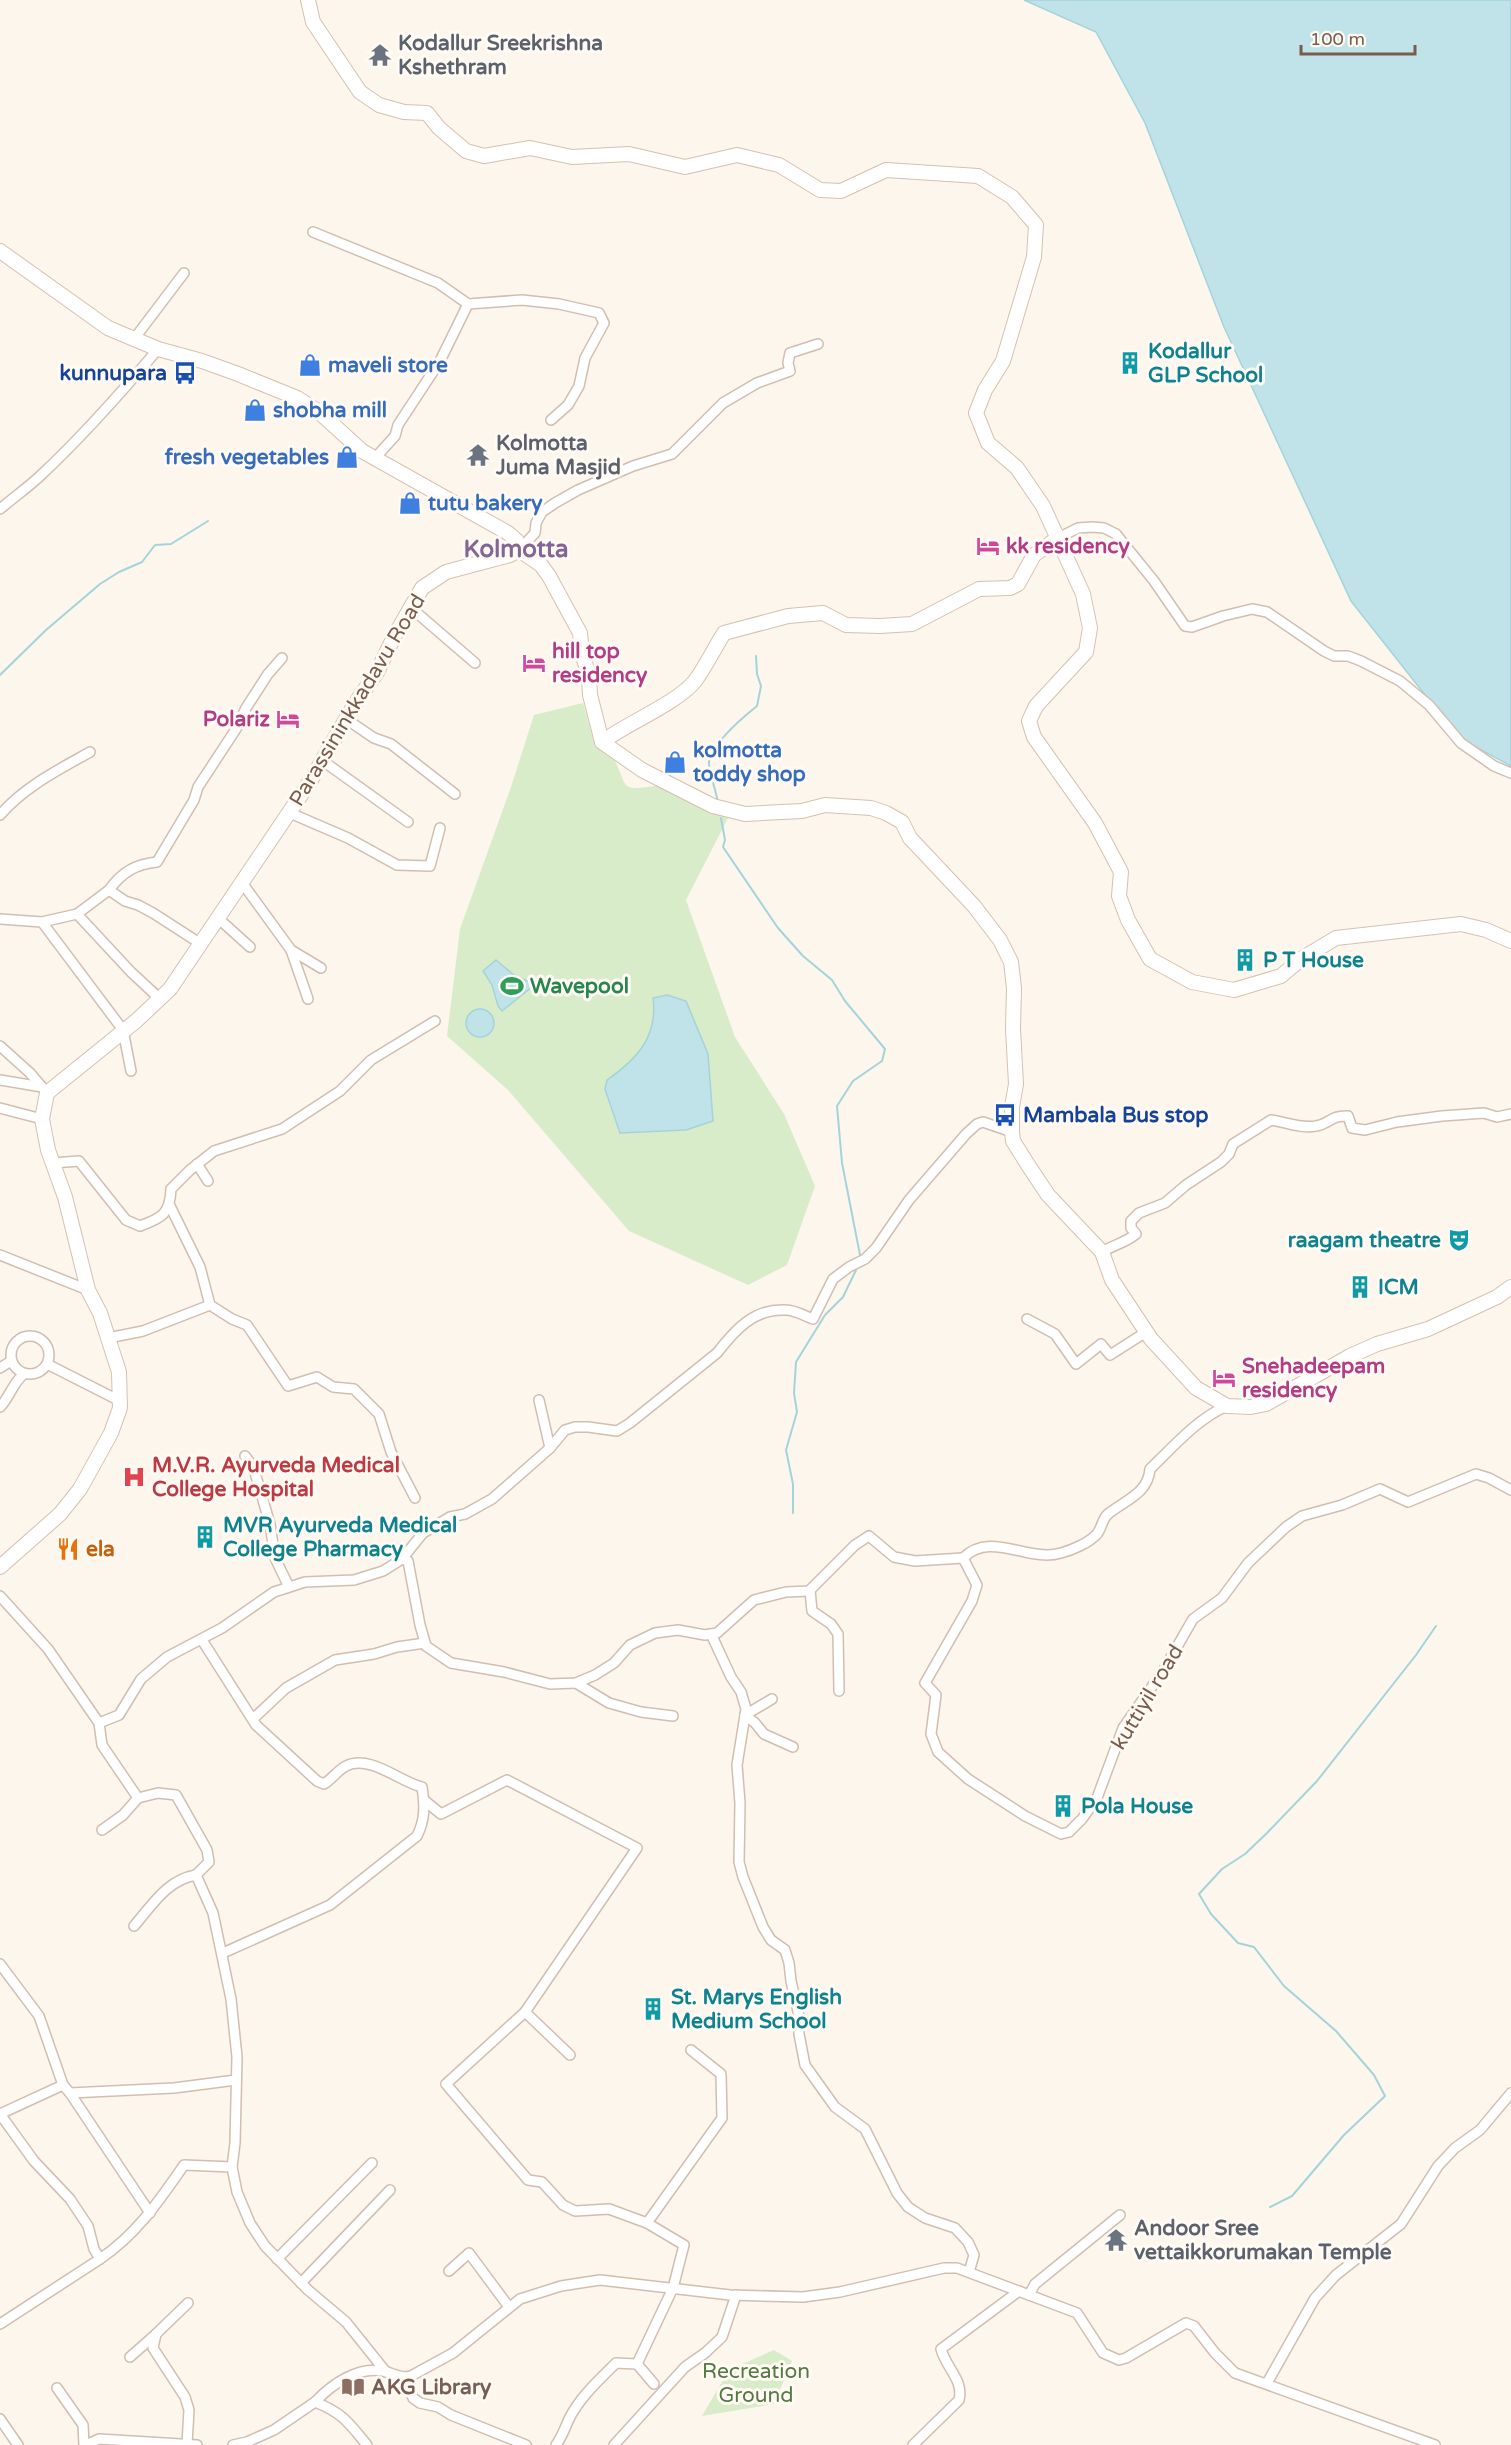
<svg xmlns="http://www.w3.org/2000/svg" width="1511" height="2445" font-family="'Varela Round',sans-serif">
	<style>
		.green { fill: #d8ecc9 }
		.water { fill: #bfe3e8; stroke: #a5d3da; stroke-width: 1.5 }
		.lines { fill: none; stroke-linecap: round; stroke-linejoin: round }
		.stream { stroke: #a5d3da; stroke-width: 2 }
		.street-casing { stroke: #d1beb0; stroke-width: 12 }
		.secondary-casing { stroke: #d6c0b0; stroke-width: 16 }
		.street { stroke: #fff; stroke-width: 9 }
		.secondary { stroke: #fff; stroke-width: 14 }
		.labels { text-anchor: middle; stroke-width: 6; stroke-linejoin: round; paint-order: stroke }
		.worship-label { font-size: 21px; font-weight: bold; fill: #5b616d; stroke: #fffaf3; text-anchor: start }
		.culture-label { font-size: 21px; font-weight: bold; fill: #0d838f; stroke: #fffaf3; text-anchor: start }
		.shop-label { font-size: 21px; font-weight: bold; fill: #366cbe; stroke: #fffaf3; text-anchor: start }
		.transit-label { font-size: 21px; font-weight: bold; fill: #164399; stroke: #fffaf3; text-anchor: end }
		.hotel-label { font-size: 21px; font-weight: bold; fill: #b23c85; stroke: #fffaf3; text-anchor: start }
		.street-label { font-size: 21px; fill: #7a5c4d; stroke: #fffaf3 }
		.leisure-label { font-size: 21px; font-weight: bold; fill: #27864d; stroke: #fffaf3; text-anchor: start }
		.health-label { font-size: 21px; font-weight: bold; fill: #be3a42; stroke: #fffaf3; text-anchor: start }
		.food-label { font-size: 21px; font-weight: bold; fill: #c56008; stroke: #fffaf3; text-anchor: start }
		.park-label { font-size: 21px; fill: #537a41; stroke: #fffaf3 }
		.education-label { font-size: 21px; font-weight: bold; fill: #785e54; stroke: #fffaf3; text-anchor: start }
		.quarter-label { font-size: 24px; font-weight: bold; fill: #846695; stroke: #fffaf3 }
	</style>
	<rect width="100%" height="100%" fill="#fdf6ec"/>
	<g class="green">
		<path d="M 583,703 L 595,746 L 612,755 C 630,789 617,792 661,785 L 694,805 L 728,818 L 686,900 L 735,1037 L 784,1114 L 815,1186 L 787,1265 L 748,1285 L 629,1231 L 508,1090 L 447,1036 L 460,929 L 511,787 L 534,715 Z"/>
		<path d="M 774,2350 L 792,2361 L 774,2404 L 702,2416 L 729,2370 Z"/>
	</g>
	<g class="water">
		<path d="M 1024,0 L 1511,0 L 1511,766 L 1459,738 L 1351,601 L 1224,327 L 1145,123 L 1096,32 Z"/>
		<path d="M 496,960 L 514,975 L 532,983 L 532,987 L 502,1011 L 498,1006 L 492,985 L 483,971 Z"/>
		<path d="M 667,995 L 686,1001 L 708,1054 L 713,1121 L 686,1130 L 620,1133 L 605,1089 L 607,1080 C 637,1059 658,1037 653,998 Z"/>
		<circle cx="480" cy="1023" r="14"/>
	</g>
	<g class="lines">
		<g class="stream">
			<path d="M 0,675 L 46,630 L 100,584 L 119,572 L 142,562 L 155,545 L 171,544 L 208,521"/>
			<path d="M 718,803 C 717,793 708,770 709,762 C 713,742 742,718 757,706 L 761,686 L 757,674 L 756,656"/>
			<path d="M 721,818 L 725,840 L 723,847 L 778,928 L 803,956 L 832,980 L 845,1001 L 885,1049 L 882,1061 L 853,1081 L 837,1106 L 842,1163 L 860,1255"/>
			<path d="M 793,1513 L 793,1484 L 786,1450 L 797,1412 L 794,1393 L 796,1362 L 825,1315 L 843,1297 L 856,1270"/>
			<path d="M 1270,2207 L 1292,2196 L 1344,2135 L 1385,2096 L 1374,2075 L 1336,2031 L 1284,1986 L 1254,1947 L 1238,1943 L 1211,1914 L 1199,1894 L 1222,1869 L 1245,1854 L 1267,1833 L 1317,1781 L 1416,1655 L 1436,1626"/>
		</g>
		<g class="street-casing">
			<g id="street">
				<path d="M 313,232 L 438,283 L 468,304"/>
				<path d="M 134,339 L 184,273"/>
				<path d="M 375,458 L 395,436 L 398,425 L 440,361 L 468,304 L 522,300 L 559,304 L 599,313 L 604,323 L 585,358 L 579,386 L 568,405 L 551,420"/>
				<path d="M 0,509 C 13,498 27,488 39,477 C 82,437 121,393 158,349"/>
				<path d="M 1058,538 L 1078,528 L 1092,527 L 1104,528 L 1116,534 L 1154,581 L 1185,626 L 1192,627 L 1223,616 L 1252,609 L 1267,612 L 1324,651 L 1334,656 L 1348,656 L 1361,661 L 1400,681 L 1429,705 L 1461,743 L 1494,766 L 1511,773"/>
				<path d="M 519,550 L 535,533 L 536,523 L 542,512 L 555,503 L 578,490 L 633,466 L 672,454 L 723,403 L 757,383 L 790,371 L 788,363 L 790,353 L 818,344"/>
				<path d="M 410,607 L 475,663"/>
				<path d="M 346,719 L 374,738 L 391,744 L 455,794"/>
				<path d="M 323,761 L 408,822"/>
				<path d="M 290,813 L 348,838 L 397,865 L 430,866 L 440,828"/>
				<path d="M 0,815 C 24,787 58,770 90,752"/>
				<path d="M 243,884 L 291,950 L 321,968"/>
				<path d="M 77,914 L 131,972 L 159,998"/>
				<path d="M 0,919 L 42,922 L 77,914 L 109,890"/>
				<path d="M 219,919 L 250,947"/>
				<path d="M 42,922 L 123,1030 L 131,1071"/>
				<path d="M 201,944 L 153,913 L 138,905 L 125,901 L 109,890 C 122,872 136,864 157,862 L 194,800 L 198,787 L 236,729 L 246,708 L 268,674 L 282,658"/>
				<path d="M 291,950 L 308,999"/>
				<path d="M 0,1046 L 30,1073 L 41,1086"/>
				<path d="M 0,1080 L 42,1087"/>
				<path d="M 0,1108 L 42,1119"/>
				<path d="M 53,1163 L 79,1161 L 126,1220 L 140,1226 C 162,1218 170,1214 171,1189 L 190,1170 L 214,1151 L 282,1129 L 340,1091 L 371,1060 L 435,1021"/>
				<path d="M 197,1164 L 208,1181"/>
				<path d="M 1102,1252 C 1113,1245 1125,1243 1136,1234 L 1131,1228 L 1131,1221 L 1139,1213 L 1165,1203 L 1186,1185 L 1221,1162 L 1229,1154 L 1233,1144 L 1271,1120 C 1285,1122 1302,1129 1316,1126 C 1329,1124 1331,1115 1348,1116 L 1352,1128 L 1365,1130 L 1397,1122 L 1442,1116 L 1484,1113 L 1497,1117 L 1511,1114"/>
				<path d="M 0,1255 L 88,1290"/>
				<path d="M 210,1305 L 232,1319 L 247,1325 L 288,1386 L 317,1377 L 333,1387 L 354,1389 L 379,1414 L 391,1452 L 415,1498"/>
				<path d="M 1027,1319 L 1055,1334 L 1076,1364 L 1101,1344 L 1110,1355 L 1143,1334 L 1149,1338"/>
				<circle cx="30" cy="1355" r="19"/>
				<path d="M 108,1338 L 143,1331 L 210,1305 L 200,1267 L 170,1206"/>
				<path d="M 49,1365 L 120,1401"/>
				<path d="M 0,1368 L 11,1361"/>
				<path d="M 539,1400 L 550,1448"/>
				<path d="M 1227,1406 C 1198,1418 1173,1447 1150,1469 C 1148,1494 1125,1500 1108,1514 C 1102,1519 1102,1528 1097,1534 C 1089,1543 1072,1550 1061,1553 C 1028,1563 991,1530 963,1558 L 977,1585 L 972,1601 L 925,1683 L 936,1695 L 931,1734 L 938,1752 L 968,1779 L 1025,1816 L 1061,1834 L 1069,1832 L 1082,1819 L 1097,1798 L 1123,1728 L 1163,1671 L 1193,1619 L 1222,1598 L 1248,1563 L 1286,1527 L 1302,1516 L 1342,1505 L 1380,1489 L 1408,1502 L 1476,1474 L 1489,1478 L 1511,1490"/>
				<path d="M 0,1407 C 10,1397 13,1382 24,1374"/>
				<path d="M 245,1456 L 253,1466 L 270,1524 L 275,1558 L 289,1587"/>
				<path d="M 402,1559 L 423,1533 L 450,1517 L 465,1514 L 492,1499 L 550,1448 L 565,1430 L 575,1427 L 588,1427 L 617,1431 L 630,1423 L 717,1353 C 735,1330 754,1308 786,1310 C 795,1310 805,1316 813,1319 L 833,1279 L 849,1267 L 865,1259 L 876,1248 L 909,1200 L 966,1134 L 977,1124 L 983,1122 L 1012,1132"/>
				<path d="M 810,1590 L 812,1611 L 831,1624 L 838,1634 L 839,1691"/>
				<path d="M 0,1596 L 48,1649 L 99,1723 L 119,1715 L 141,1679 L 167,1657 L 222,1628 L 274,1592 L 305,1582 L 354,1580 L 383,1571 L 402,1559 L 408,1561 L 420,1625 L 426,1646 L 451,1663 L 504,1672 L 550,1684 L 576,1683 L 595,1675 L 614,1663 L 630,1645 L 655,1633 L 678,1630 L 705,1635 L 717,1633 L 754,1600 L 786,1592 L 809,1591 L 855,1545 L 869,1536 L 894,1557 L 915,1561 L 963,1558"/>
				<path d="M 711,1634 L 731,1677 L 741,1692 L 746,1709 L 737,1765 L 740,1803 L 739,1862 L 743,1877 L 763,1927 L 771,1940 L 785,1950 L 789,1963 L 791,1981 L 799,2016 L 799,2034 L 805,2065 L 835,2107 L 865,2129 L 897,2193 L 908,2207 L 925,2218 L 955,2228 L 968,2242 L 974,2255 L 969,2272"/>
				<path d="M 202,1640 L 256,1725 L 317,1781 L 324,1784 C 332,1779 338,1770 346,1766 C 370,1754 400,1782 422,1787 C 425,1806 425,1820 417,1836 L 330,1905 L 223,1953"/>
				<path d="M 576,1683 L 609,1703 L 641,1712 L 673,1716"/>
				<path d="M 772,1699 L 745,1715 L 755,1723 L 764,1734 L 793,1747"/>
				<path d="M 253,1719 L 286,1688 L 335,1660 L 374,1654 L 397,1647 L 425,1643"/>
				<path d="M 99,1723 L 102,1745 L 138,1798 L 158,1793 L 176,1795 L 207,1850 L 209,1862 L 196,1875 L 213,1913 L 231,1999 L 237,2057 L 235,2143 L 232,2167 L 237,2192 L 250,2223 L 265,2246 L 308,2290 L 346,2322 L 386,2372"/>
				<path d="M 424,1800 L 441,1814 L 507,1780 L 637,1848 L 525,2012 L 570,2055"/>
				<path d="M 102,1830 L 123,1815 L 138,1798"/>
				<path d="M 134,1926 C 153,1904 167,1880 196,1875"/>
				<path d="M 0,1964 L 39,2016 L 63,2085 L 70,2093 L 174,2088 L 236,2080"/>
				<path d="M 525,2012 L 446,2084 L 528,2180 L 542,2182 L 563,2205 L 575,2211 L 609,2209 L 647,2223 L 722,2118 L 721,2074 L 691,2050"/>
				<path d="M 70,2093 L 150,2213"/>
				<path d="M 0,2114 L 34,2161 L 70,2199 L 88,2226 L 94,2249 L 100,2259 C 137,2234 159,2201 184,2165 L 232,2167"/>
				<path d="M 0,2114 L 63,2085"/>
				<path d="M 277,2259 L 372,2163"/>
				<path d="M 449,2271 L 469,2253 L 509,2307"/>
				<path d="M 301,2283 L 390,2190"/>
				<path d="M 1029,2295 L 1035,2284 L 1120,2215"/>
				<path d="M 0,2324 L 100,2259"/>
				<path d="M 130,2357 L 156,2334"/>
				<path d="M 637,2364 L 654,2384"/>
				<path d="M 405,2378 L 413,2398 L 420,2403 L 438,2407 L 451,2415 L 526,2445"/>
				<path d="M 1267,2383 L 1315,2298 L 1336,2275 L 1401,2224 L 1438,2166 L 1455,2148 L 1480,2130 L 1511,2093"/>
				<path d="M 57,2388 L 83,2425 L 84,2445"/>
				<path d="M 315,2402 C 332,2384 358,2366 383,2371 C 393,2373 401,2379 411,2376 L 453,2353 L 520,2299 L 561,2286 L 600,2280 L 730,2295 L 803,2297 L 840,2292 L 944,2268 L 957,2268 L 1077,2313 L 1103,2353 L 1119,2360 L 1126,2358 L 1186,2323 L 1194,2326 L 1215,2353 L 1235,2373 L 1435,2445"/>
				<path d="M 0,2419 L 18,2445"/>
				<path d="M 187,2444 L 189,2410 L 185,2397 L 153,2348 L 156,2334 L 188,2303"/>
				<path d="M 86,2445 L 99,2439 L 197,2445"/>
				<path d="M 233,2445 L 247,2442 L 274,2430 L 315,2402 C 343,2413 349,2423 367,2445"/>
				<path d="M 556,2445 C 562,2437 565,2428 569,2419 C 580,2397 599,2380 616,2363 L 637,2364 L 673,2288 L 684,2245 L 647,2223"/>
				<path d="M 614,2445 L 685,2367 L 705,2353 L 722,2337 L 736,2295"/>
				<path d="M 913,2445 L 959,2400 C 964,2380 946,2368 941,2349 L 1019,2291"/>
			</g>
		</g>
		<g class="secondary-casing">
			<g id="secondary">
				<path d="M 308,0 L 313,22 L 360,92 L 379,105 L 404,112 L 427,113 L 439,128 L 466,151 L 484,156 L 530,148 L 572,157 L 629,154 L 685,167 L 737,155 L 779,165 L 820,190 L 841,191 L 886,170 L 978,176 L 1012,197 L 1036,225 L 1034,257 L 1003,361 L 985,390 L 976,413 L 988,443 L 1017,468 L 1043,506 L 1083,594 L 1090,628 L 1086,652 L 1036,706 L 1029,721 L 1034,737 L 1095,823 L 1121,872 L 1119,896 L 1128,920 L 1150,959 L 1192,982 L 1234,990 L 1281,976 L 1301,959 L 1336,938 L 1461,924 L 1486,930 L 1511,941"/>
				<path d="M 0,251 L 108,328 L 158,349 L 202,361 L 238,374 L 297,398 L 319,412 L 362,451 L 508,533 L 517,541 L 519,550"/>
				<path d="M 602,742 C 627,723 676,704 695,681 C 706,666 714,649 724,633 L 788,616 L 823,613 L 846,625 L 880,626 L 912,624 L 979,589 L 1010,588 L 1018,584 L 1034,555 L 1058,538"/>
				<path d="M 0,1567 L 60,1514 L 80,1489 L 111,1433 L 120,1408 L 119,1372 L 100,1313 L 88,1290 L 65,1197 L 48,1150 L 42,1119 L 47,1093 L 136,1021 L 170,989 L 311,780 L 353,707 L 377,672 L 395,635 L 422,588 L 446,572 L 510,555 L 519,550 L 541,565 L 549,576 L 580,633 L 582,652 L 589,677 L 590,695 L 602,742 L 642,770 L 713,806 L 745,814 L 802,811 L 825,805 L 871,808 L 886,813 L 902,822 L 910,838 L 974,906 L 1000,940 L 1011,962 L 1014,988 L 1013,1029 L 1016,1084 L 1012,1107 L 1012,1132 L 1013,1141 L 1028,1165 L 1048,1195 L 1102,1252 L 1112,1280 L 1151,1339 L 1196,1388 L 1227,1406 L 1251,1407 L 1266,1404 L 1350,1356 L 1377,1344 L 1428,1329 L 1497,1297 L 1511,1287"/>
			</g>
		</g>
		<use href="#street" class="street"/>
		<use href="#secondary" class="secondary"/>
	</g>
	<defs>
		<g id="temple-bare" transform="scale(1.8)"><path d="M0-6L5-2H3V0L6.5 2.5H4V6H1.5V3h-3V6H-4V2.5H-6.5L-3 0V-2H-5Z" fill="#6b7280" stroke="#fffaf3" stroke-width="2.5" paint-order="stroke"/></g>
		<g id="building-bare" transform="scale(1.8)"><path d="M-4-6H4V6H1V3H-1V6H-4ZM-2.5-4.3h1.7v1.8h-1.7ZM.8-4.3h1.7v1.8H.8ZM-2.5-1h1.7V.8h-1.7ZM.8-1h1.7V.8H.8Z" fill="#0f9aa8" stroke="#fffaf3" stroke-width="2.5" paint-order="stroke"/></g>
		<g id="shop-bare" transform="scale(1.8)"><path d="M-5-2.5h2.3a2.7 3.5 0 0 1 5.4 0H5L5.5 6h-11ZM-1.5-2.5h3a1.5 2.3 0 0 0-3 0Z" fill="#3f7fe0" stroke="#fffaf3" stroke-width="2.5" paint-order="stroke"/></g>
		<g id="bus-bare" transform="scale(1.8)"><path d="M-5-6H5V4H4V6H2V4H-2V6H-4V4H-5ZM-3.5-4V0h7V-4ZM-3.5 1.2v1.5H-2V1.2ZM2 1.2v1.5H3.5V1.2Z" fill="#1a4fb4" stroke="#fffaf3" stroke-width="2.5" paint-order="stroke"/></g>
		<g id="hotel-bare" transform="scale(1.8)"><path d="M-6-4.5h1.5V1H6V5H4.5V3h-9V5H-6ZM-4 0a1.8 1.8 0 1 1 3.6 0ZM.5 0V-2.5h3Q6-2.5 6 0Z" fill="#d1479c" stroke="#fffaf3" stroke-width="2.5" paint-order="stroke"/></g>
		<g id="stadium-bare" transform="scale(1.8)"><path d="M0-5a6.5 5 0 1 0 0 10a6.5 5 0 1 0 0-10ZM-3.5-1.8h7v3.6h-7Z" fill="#2e9e5b" stroke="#fffaf3" stroke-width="2.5" paint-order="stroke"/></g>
		<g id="theatre-bare" transform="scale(1.8)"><path d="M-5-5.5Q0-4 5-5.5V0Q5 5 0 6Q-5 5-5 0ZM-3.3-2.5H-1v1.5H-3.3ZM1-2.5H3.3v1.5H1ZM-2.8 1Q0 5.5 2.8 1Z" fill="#0f9aa8" stroke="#fffaf3" stroke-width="2.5" paint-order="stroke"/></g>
		<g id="hospital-bare" transform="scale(1.8)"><path d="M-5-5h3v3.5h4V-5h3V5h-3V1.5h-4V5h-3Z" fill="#e0444e" stroke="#fffaf3" stroke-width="2.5" paint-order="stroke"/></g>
		<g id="restaurant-bare" transform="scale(1.8)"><path d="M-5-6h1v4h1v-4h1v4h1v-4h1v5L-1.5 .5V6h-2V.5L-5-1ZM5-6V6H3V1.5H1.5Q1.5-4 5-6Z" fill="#e8710a" stroke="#fffaf3" stroke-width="2.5" paint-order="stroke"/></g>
		<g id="library-bare" transform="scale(1.8)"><path d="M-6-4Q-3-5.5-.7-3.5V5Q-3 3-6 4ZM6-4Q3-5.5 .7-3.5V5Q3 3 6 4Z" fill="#8d6e63" stroke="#fffaf3" stroke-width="2.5" paint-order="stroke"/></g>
	</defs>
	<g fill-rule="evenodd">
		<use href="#temple-bare" x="380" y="55"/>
		<use href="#building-bare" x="1130" y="363"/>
		<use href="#shop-bare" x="310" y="365"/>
		<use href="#bus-bare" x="185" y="373"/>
		<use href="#shop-bare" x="255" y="410"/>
		<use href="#temple-bare" x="478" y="455"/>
		<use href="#shop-bare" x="347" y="457"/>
		<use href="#shop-bare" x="410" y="503"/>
		<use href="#hotel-bare" x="988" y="546"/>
		<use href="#hotel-bare" x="534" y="663"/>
		<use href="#hotel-bare" x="288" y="719"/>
		<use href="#shop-bare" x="675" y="762"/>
		<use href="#building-bare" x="1245" y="960"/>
		<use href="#stadium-bare" x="512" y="986"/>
		<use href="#bus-bare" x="1005" y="1115"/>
		<use href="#theatre-bare" x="1459" y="1240"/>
		<use href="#building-bare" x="1360" y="1287"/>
		<use href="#hotel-bare" x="1224" y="1378"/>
		<use href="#hospital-bare" x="134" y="1477"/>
		<use href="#building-bare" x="205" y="1537"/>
		<use href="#restaurant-bare" x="68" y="1549"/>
		<use href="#building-bare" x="1063" y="1806"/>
		<use href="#building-bare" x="653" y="2009"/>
		<use href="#temple-bare" x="1116" y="2240"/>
		<use href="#library-bare" x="353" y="2387"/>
	</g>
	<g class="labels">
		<g class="worship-label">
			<text x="398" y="50">Kodallur Sreekrishna<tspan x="398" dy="24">Kshethram</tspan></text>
			<text x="496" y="450">Kolmotta<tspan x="496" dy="24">Juma Masjid</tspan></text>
			<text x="1134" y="2235">Andoor Sree<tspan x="1134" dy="24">vettaikkorumakan Temple</tspan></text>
		</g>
		<g class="culture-label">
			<text x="1148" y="358">Kodallur<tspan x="1148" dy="24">GLP School</tspan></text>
			<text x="1263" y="967">P T House</text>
			<text x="1441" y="1247" text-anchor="end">raagam theatre</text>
			<text x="1378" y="1294">ICM</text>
			<text x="223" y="1532">MVR Ayurveda Medical<tspan x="223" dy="24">College Pharmacy</tspan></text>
			<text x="1081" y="1813">Pola House</text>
			<text x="671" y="2004">St. Marys English<tspan x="671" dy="24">Medium School</tspan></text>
		</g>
		<g class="shop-label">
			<text x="328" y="372">maveli store</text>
			<text x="273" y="417">shobha mill</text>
			<text x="329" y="464" text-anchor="end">fresh vegetables</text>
			<text x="428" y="510">tutu bakery</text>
			<text x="693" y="757">kolmotta<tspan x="693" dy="24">toddy shop</tspan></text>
		</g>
		<g class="transit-label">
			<text x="167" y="380">kunnupara</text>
			<text x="1023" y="1122" text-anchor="start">Mambala Bus stop</text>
		</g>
		<g class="hotel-label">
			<text x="1006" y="553">kk residency</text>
			<text x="552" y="658">hill top<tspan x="552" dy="24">residency</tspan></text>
			<text x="270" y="726" text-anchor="end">Polariz</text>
			<text x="1242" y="1373">Snehadeepam<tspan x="1242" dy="24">residency</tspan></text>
		</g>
		<g class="street-label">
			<text transform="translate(357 700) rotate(-59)" y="7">Parassininkkadavu Road</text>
			<text transform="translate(1147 1697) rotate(-59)" y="7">kuttiyil road</text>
		</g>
		<g class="leisure-label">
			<text x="530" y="993">Wavepool</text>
		</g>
		<g class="health-label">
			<text x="152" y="1472">M.V.R. Ayurveda Medical<tspan x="152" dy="24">College Hospital</tspan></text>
		</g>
		<g class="food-label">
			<text x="86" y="1556">ela</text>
		</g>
		<g class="park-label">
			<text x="756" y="2378">Recreation<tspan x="756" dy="24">Ground</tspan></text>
		</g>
		<g class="education-label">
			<text x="371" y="2394">AKG Library</text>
		</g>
		<g class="quarter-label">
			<text x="516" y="557">Kolmotta</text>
		</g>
	</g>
	<path d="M1301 45v9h114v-9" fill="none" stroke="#7a5c4d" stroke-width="3"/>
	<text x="1310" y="45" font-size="18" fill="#7a5c4d" stroke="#fffaf3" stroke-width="4.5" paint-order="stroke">100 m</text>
</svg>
